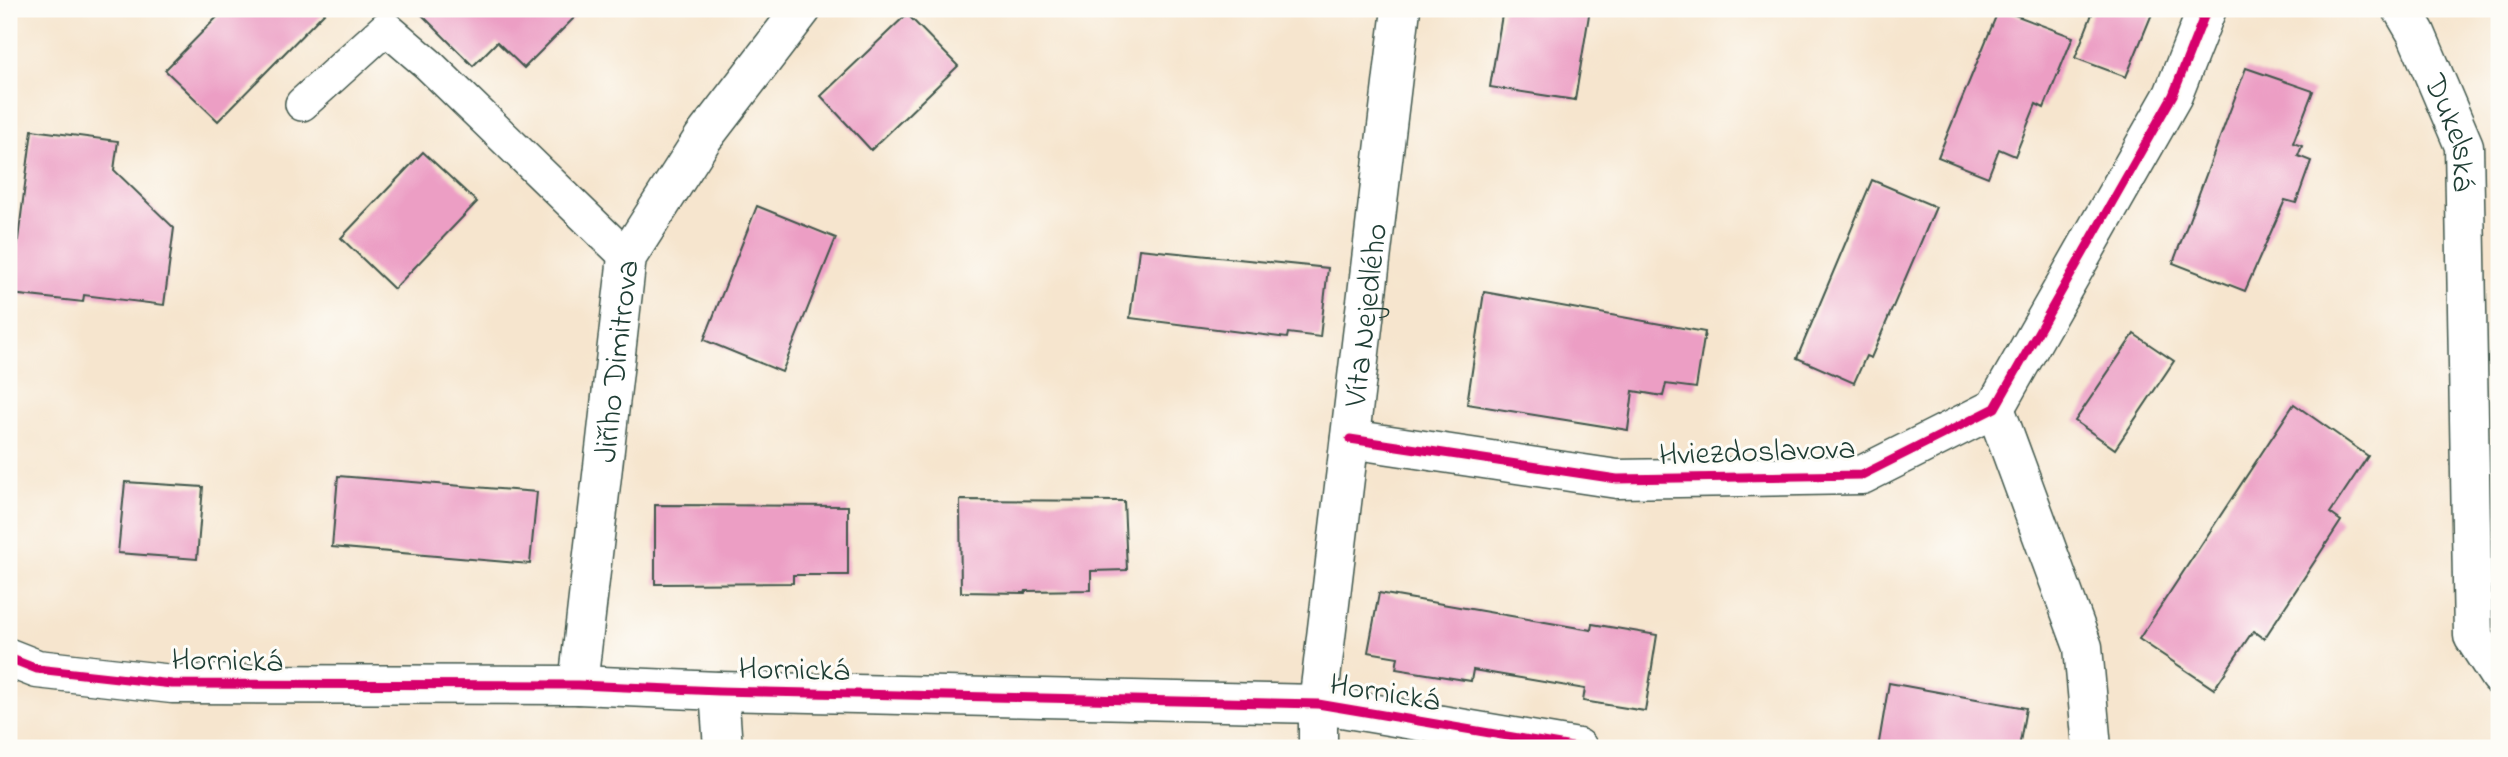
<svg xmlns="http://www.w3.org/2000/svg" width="2508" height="757" font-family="'Indie Flower',sans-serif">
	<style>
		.building { fill: #ec9ec4 }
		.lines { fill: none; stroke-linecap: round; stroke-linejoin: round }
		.lane-casing { stroke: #3f564b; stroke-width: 36 }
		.street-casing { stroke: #3f564b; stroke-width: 41 }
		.lane { stroke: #fff; stroke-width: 33 }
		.street { stroke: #fff; stroke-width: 38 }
		.cycleway-casing { stroke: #fdfcf7; stroke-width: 13 }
		.cycleway { stroke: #d6006c; stroke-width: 9 }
		.labels { text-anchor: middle; stroke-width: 6; stroke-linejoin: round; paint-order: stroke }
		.street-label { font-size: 32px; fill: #1f3d34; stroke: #fdfcf7 }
	</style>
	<rect width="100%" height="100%" fill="#fdfcf7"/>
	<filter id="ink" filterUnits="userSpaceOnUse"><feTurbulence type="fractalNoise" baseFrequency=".0143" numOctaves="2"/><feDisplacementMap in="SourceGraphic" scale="14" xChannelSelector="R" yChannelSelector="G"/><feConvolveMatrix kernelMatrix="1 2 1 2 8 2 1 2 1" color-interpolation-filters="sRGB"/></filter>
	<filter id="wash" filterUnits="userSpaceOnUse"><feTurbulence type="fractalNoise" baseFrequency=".00686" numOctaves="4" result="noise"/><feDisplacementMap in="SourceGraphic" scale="28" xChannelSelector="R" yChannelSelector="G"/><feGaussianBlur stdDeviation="1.57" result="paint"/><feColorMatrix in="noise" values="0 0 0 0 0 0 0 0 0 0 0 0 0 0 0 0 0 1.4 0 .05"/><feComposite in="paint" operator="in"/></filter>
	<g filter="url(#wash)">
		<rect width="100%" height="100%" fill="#f6e5ce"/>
		<g id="blocks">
			<g class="building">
				<path d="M 225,9 L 328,9 L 218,121 L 165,70 Z"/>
				<path d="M 416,9 L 583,9 L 524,68 L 497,42 L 473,66 Z"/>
				<path d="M 1503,9 L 1590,9 L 1575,100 L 1490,87 Z"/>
				<path d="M 1999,9 L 2073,37 L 2044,108 L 2036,104 L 2015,156 L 1999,149 L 1988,177 L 1938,157 Z"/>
				<path d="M 2094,9 L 2154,9 L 2126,77 L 2075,58 Z"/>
				<path d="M 907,14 L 958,66 L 871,150 L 821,96 Z"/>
				<path d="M 2246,68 L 2313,91 L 2293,143 L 2302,146 L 2298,156 L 2311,161 L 2296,203 L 2285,200 L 2245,291 L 2173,263 Z"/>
				<path d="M 32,130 L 118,141 L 114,170 L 174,228 L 164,305 L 84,295 L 83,302 L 11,294 Z"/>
				<path d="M 423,152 L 477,202 L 394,289 L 341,238 Z"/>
				<path d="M 1872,180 L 1936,207 L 1871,358 L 1866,356 L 1854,383 L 1797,358 Z"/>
				<path d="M 757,206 L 836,238 L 782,372 L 704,340 Z"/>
				<path d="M 1139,249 L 1328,268 L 1320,337 L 1288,333 L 1287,338 L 1130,318 Z"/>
				<path d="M 1484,292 L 1705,332 L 1696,388 L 1666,384 L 1663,396 L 1633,391 L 1628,430 L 1467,404 Z"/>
				<path d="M 2134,334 L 2174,361 L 2115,449 L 2075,421 Z"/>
				<path d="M 2294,404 L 2368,456 L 2330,513 L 2341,521 L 2264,639 L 2253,631 L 2214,689 L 2139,639 Z"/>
				<path d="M 338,476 L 537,492 L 530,564 L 332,547 Z"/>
				<path d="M 125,482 L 203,487 L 197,559 L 118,553 Z"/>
				<path d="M 960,500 L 1124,501 L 1127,570 L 1091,571 L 1091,590 L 1026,591 L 1025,593 L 961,592 Z"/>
				<path d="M 655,505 L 848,506 L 848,575 L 793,575 L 793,583 L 655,584 Z"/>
				<path d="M 1379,593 L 1591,630 L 1592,624 L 1657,635 L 1645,711 L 1583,701 L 1585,689 L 1473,670 L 1471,681 L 1396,669 L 1398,657 L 1368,652 Z"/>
				<path d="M 1889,683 L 2026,708 L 2019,748 L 1878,748 Z"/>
			</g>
		</g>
	</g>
	<g filter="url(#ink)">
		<use href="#blocks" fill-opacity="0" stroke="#3f564b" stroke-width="2"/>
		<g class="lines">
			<g class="lane-casing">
				<path id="lane" d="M 302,104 L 386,28 L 428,64 L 627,257"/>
			</g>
			<g class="street-casing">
				<g id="street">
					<path id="s1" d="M 2402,9 L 2416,33 L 2464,146 L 2473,636 L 2499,676"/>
					<path d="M 1995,408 L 2083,647 L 2092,748"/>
					<path d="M 1350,439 L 1617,479 L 1862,475 L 1995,408 L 2173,95 L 2207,9"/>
					<path d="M 9,658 L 37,669 L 172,684 L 578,685 L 719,691 L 1318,704 L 1578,748"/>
					<path id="s2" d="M 578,685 L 627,257 L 703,138 L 802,9"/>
					<path d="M 719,691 L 723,748"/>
					<path id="s3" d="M 1318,748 L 1318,704 L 1401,9"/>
				</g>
			</g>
			<use href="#lane" class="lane"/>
			<use href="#street" class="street"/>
			<g class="cycleway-casing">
				<g id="cycleway">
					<path d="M 1350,439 L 1617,479 L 1862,475 L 1995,408 L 2173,95 L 2207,9"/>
					<path d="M 9,658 L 37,669 L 172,684 L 578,685 L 719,691 L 1318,704 L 1578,748"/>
				</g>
			</g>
			<use href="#cycleway" class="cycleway"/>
		</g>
	</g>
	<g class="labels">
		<g class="street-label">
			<text dy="11" stroke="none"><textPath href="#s1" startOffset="135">Dukelská</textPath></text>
			<text dy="11" stroke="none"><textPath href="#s3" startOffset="436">Víta Nejedlého</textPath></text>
			<text dy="11" stroke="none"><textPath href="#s2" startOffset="326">Jiřího Dimitrova</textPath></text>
			<text transform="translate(1757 450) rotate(-2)" y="11">Hviezdoslavova</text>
			<text transform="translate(227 659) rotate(1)" y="11">Hornická</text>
			<text transform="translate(794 668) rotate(1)" y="11">Hornická</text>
			<text transform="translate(1385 691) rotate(9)" y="11">Hornická</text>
		</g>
	</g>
	<rect width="2508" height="757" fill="none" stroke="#fdfcf7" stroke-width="35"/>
</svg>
